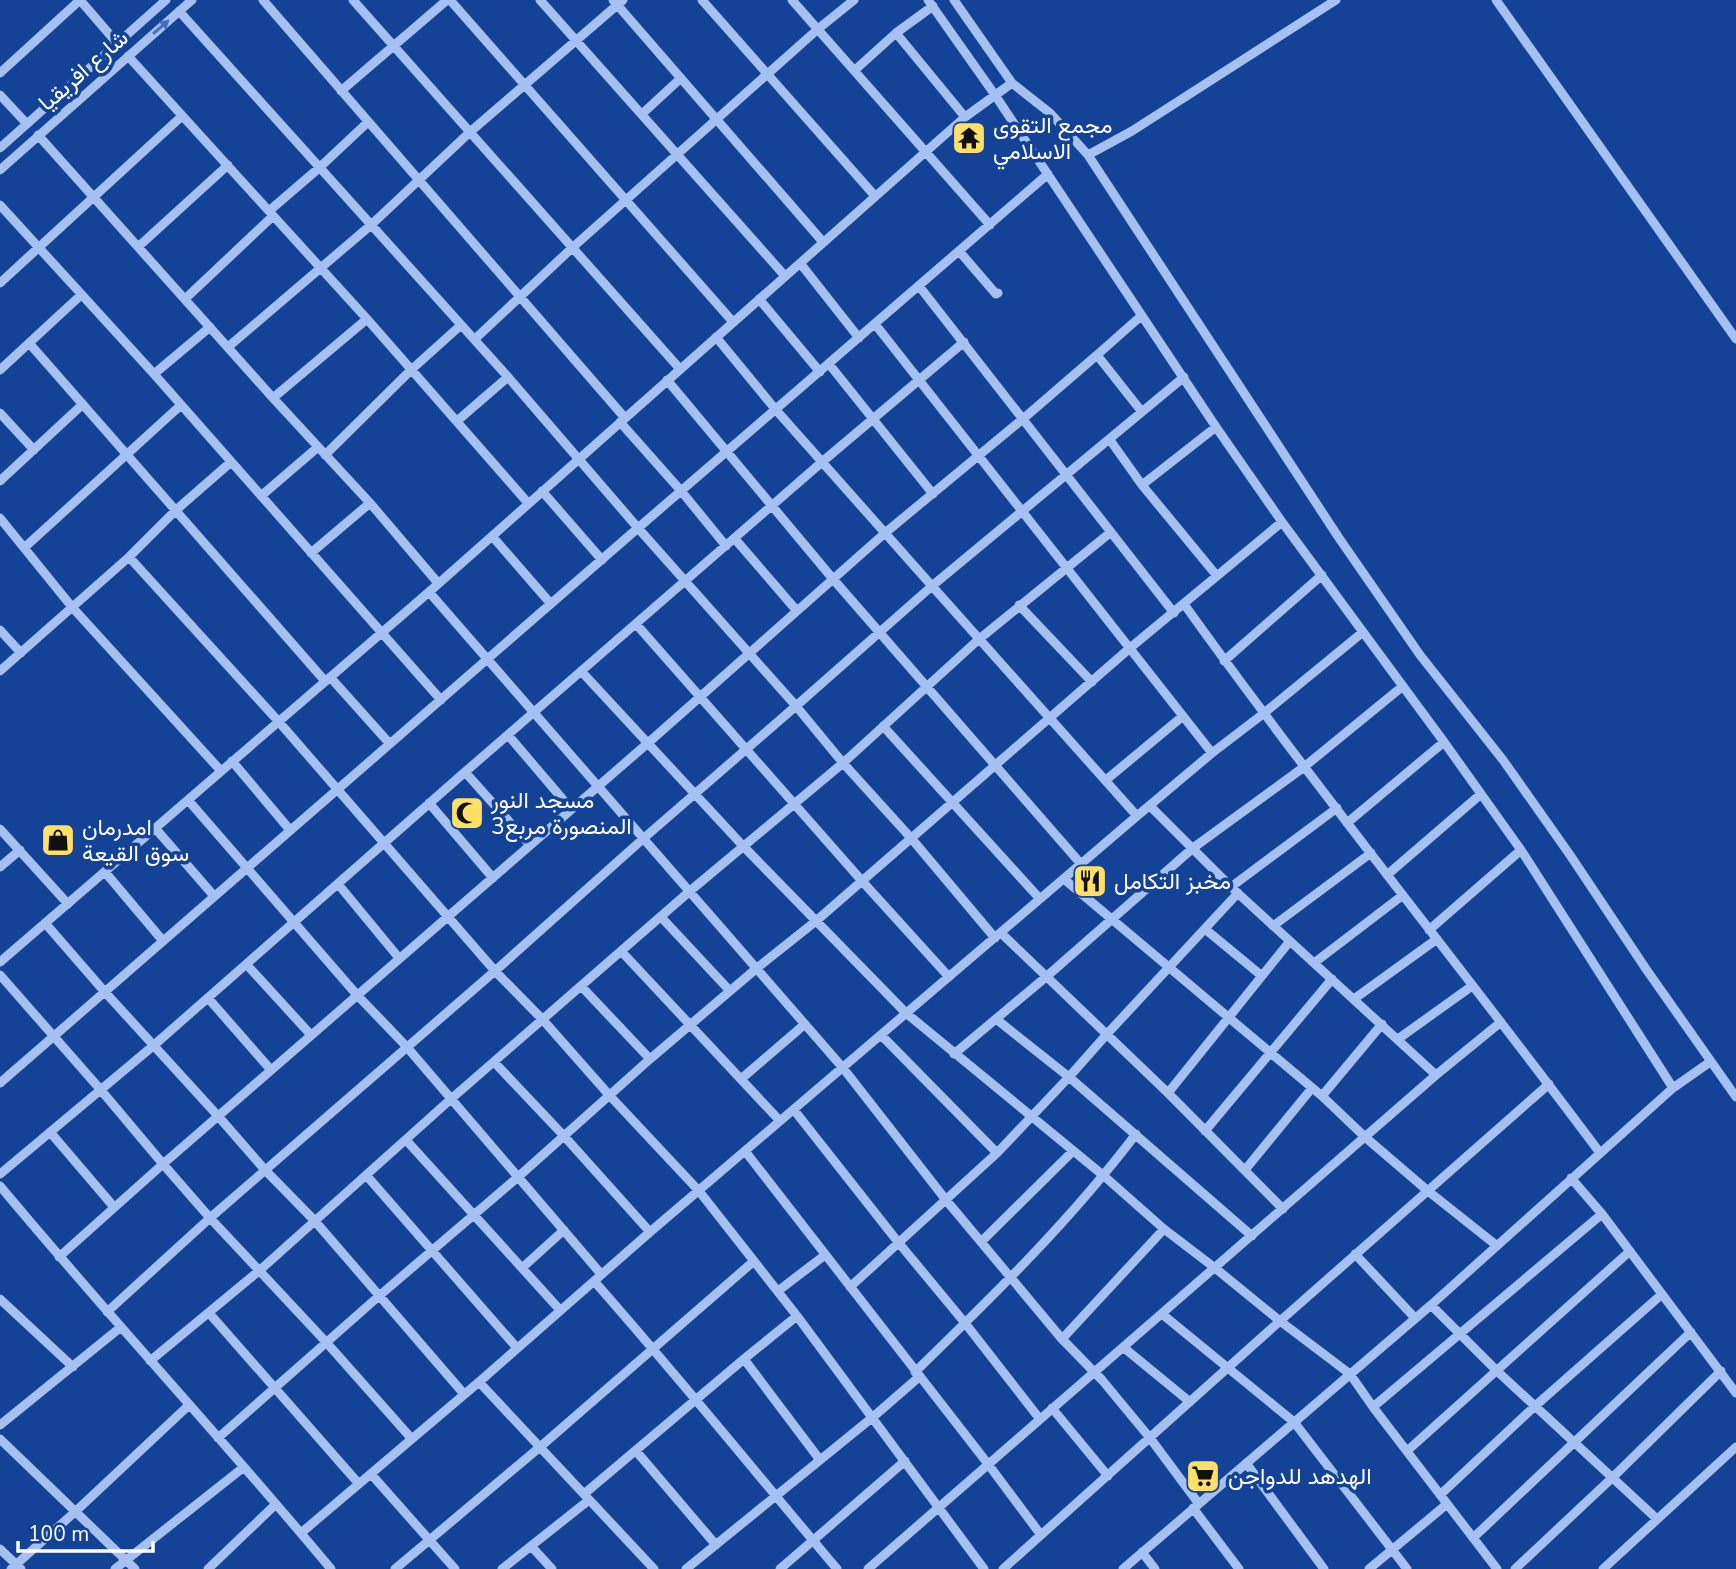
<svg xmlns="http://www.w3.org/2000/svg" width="1736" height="1569" font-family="'Nunito Sans',Vazirmatn,sans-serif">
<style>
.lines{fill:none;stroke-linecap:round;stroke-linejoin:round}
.minor{stroke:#a5c1f2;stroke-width:9}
.oneway{fill:#476eb6}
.labels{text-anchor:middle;stroke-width:7;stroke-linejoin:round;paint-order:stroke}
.street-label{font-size:23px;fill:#fff;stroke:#144296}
.poi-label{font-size:23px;fill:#fff;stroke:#144296;text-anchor:start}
</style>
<rect width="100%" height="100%" fill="#144296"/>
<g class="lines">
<path class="minor" d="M 80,0 L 117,43
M 263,0 L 625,418
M 353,0 L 680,369
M 450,0 L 733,322
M 540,0 L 785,276
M 613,0 L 823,242
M 702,0 L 875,196
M 792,0 L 990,225
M 928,0 L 995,95 L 1216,427 L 1282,522 L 1444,742 L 1521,850 L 1673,1088
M 954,0 L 1012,83 L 1050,113 L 1088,155 L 1339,538 L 1420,655 L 1503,760 L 1570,855 L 1646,969 L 1736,1097
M 1496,0 L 1736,339
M 179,11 L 508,377 L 638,528 L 796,706 L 843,763 L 911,838 L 995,938
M 896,33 L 965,117
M 128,56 L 367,319 L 528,503
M 855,70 L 896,33 L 933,6
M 0,73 L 80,0
M 341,91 L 447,0
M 0,95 L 27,124
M 642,114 L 681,78
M 38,135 L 273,398 L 370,503 L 438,583
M 0,148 L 166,0
M 1088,155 L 1132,131 L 1336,0
M 0,170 L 192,0
M 0,205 L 154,374 L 441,700
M 269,211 L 319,168 L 368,122
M 138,247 L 228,165
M 959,251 L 996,294 L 998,293
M 800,263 L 859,338
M 0,283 L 182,116
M 919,286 L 1174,613
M 185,299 L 273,216
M 759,299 L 820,372
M 1141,316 L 1097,355 L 1142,412
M 875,324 L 1212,753
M 716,337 L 776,410 L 932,586 L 1137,816
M 475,339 L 572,248 L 818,29 L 854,0
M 29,343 L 325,681
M 228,347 L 371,225 L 470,132 L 623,0
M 829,364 L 933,494
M 0,370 L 81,295
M 154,374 L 210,327
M 667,380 L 833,579 L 1081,864
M 273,398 L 367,319
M 0,413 L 34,450
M 457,421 L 508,377
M 620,422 L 682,492 L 726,546
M 1110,440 L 1142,485 L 1217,576
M 325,455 L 411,370 L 461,325
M 0,481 L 83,404
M 1142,485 L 1216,427
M 542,491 L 602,560
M 261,496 L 318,447
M 0,518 L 72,607 L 221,771
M 492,536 L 551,604
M 735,539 L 797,611
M 24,548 L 181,405
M 311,553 L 370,503
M 129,557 L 279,722 L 495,971 L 543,1020 L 610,1096 L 699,1191 L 797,1316 L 984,1569
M 429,592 L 843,1068 L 946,1200 L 1062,1339 L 1102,1380 L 1150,1438 L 1199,1504
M 1184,604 C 1318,791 1463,969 1600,1153
M 1019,605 L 1092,682
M 636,624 L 862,881 L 949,977
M 0,630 L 21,653
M 1224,661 L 1322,575
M 0,671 L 129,557 L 175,511 L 231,462
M 581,671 L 744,847 L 906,1013 L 1104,1176 L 1164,1229 L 1215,1268 L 1280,1321 L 1350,1374 L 1373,1407 L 1497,1569
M 330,677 L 390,744
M 883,726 L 1040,899
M 508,735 L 571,809
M 232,761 L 290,830
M 465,772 L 530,845
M 1106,780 L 1183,716
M 188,800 L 357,995 L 406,1046 L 601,1274
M 429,803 L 493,878
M 1150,806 L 1231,887 L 1436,1075
M 1347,823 L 1444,742
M 155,828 L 214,896
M 0,829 L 68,904
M 0,867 L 20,850
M 105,872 L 163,941
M 1387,875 L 1481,794
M 1064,879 L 1322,1096 L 1365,1137 L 1428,1191 L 1496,1245
M 338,884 L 399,958
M 1231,887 L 1337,808
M 661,917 L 730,991
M 45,923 L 104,991 L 218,1116 L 265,1170 L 314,1220 L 464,1394
M 1273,926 L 1371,853
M 1205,929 L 1262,976
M 1429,930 L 1521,850
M 1001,933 L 1168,1093 L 1283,1209
M 621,951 L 780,1121
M 0,962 L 429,592 L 965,117 L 1012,83
M 1314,963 L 1403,895
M 247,965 L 311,1035
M 0,975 L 100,1089 L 163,1164 L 210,1218 L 326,1342 L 411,1438
M 581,986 L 650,1059
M 208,998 L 271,1070
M 1354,999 L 1437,939
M 996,1019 L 1069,1077 L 1252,1236
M 881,1035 L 997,1153
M 1398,1039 L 1472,986
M 954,1054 L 1046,977 L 1193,848 L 1304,767 L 1403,686
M 494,1062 L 564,1136 L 650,1232
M 741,1079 L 805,1024
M 0,1083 L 638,528 L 1048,174
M 1168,1093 L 1290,941
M 1322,1096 L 1382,1024
M 794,1110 L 898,1242 L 965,1323 L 1039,1418
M 1205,1131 L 1332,979
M 50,1132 L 114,1207
M 406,1140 L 560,1310
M 745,1151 L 988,1464 L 1041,1535
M 1245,1170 L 1312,1088
M 0,1174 L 153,1046 L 465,772 L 822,462 L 964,342
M 366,1175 L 517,1348
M 1571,1178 L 1602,1214 L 1736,1393
M 0,1186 C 108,1316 223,1439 331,1569
M 981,1242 L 1073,1151
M 1355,1254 L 1415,1318
M 59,1257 L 163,1164 L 648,743 L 885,533 L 1024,418 L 1097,355
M 522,1268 L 564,1230
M 594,1281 C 677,1375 756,1473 837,1569
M 850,1287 L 997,1153 L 1069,1077 L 1107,1034 L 1238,893
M 778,1291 L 825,1255
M 0,1299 L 73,1367
M 1431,1305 L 1497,1371 L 1657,1519
M 107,1312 L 210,1218 L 495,971 L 644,838 L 796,706 L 932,586 L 1184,377
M 209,1313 L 359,1484
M 1162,1314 L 1294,1422 L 1407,1569
M 1062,1339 L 1164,1229
M 1123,1347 L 1190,1402
M 744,1359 L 820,1460
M 150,1361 L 260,1270 L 451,1099 L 690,891 L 843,763 L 978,640 L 1111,532
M 915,1372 C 993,1296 1070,1221 1136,1134
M 479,1382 L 654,1569
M 1373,1407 L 1602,1214
M 1052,1408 L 1108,1476
M 0,1425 L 121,1327
M 218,1438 L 379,1296 L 518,1177 L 650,1059 L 757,968 L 816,921 L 1130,648 L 1282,522
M 0,1439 L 135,1569
M 636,1451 L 716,1545
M 1407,1451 L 1630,1251
M 1246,1463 L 1324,1569
M 371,1474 L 455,1569
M 584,1494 L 744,1359 L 797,1316
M 1440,1495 L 1535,1406 L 1662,1294
M 1193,1508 L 1239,1569
M 301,1533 L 479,1382 L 650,1232 L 1137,816 L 1212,753 L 1263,714 L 1363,632
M 1473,1538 L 1691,1332
M 531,1546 L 552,1569
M 0,1549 L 21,1569
M 1142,1552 L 1155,1569
M 11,1569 L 76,1511 L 188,1406
M 115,1569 L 244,1467
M 208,1569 L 276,1504
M 395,1569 L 540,1447 L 754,1261
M 502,1569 L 589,1500
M 686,1569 L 873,1417 L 919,1377
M 780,1569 L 905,1461
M 868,1569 L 1436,1075 L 1501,1022
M 1003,1569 L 1280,1321 L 1549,1084
M 1123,1569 L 1431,1305 L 1673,1088 L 1710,1062
M 1369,1569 L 1447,1504
M 1515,1569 L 1612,1478 L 1721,1371
M 1603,1569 L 1736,1447"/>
</g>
<defs><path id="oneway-solid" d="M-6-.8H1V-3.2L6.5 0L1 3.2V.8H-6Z" transform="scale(1.75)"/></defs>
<use class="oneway" href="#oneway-solid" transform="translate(161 27) rotate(-41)"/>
<defs>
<g id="temple-square" transform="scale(1.75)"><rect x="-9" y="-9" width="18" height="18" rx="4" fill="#ffe066" stroke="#144296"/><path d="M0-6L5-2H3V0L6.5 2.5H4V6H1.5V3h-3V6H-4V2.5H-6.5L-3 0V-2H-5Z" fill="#111"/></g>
<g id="mosque-square" transform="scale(1.75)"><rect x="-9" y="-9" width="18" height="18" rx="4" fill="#ffe066" stroke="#144296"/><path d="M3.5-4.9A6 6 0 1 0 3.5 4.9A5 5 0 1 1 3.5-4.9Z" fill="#111"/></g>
<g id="shop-square" transform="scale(1.75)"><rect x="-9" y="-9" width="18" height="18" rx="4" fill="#ffe066" stroke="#144296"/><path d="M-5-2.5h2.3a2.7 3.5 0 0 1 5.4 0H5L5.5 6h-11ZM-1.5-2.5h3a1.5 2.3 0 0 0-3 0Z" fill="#111"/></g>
<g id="restaurant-square" transform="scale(1.75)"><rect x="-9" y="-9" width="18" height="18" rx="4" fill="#ffe066" stroke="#144296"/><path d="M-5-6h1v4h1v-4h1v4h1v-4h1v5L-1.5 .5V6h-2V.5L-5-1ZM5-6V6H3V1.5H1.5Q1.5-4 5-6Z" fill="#111"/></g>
<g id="supermarket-square" transform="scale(1.75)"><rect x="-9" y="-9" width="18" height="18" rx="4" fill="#ffe066" stroke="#144296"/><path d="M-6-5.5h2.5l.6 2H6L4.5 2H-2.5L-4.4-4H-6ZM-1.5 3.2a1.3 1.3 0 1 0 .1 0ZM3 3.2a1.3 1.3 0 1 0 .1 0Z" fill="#111"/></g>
</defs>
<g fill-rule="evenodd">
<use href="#temple-square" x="969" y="138"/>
<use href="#mosque-square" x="467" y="813"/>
<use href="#shop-square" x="58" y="840"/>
<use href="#restaurant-square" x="1090" y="881"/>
<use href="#supermarket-square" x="1203" y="1476"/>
</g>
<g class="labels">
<g class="street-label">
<text transform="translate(83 70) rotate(-41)" y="8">شارع افريقيا</text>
</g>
<g class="poi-label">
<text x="993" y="133">مجمع التقوى<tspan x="993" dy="26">الاسلامي</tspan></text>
<text x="491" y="808">مسجد النور<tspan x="491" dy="26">المنصورة مربع3</tspan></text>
<text x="82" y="835">امدرمان<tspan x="82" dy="26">سوق القيعة</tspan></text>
<text x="1114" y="889">مخبز التكامل</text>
<text x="1228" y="1484">الهدهد للدواجن</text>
</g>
</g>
<path d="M18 1541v10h135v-10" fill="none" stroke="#ffffff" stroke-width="3.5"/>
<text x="28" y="1541" font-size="21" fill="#ffffff" stroke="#144296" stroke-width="5" paint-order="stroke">100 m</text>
</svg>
